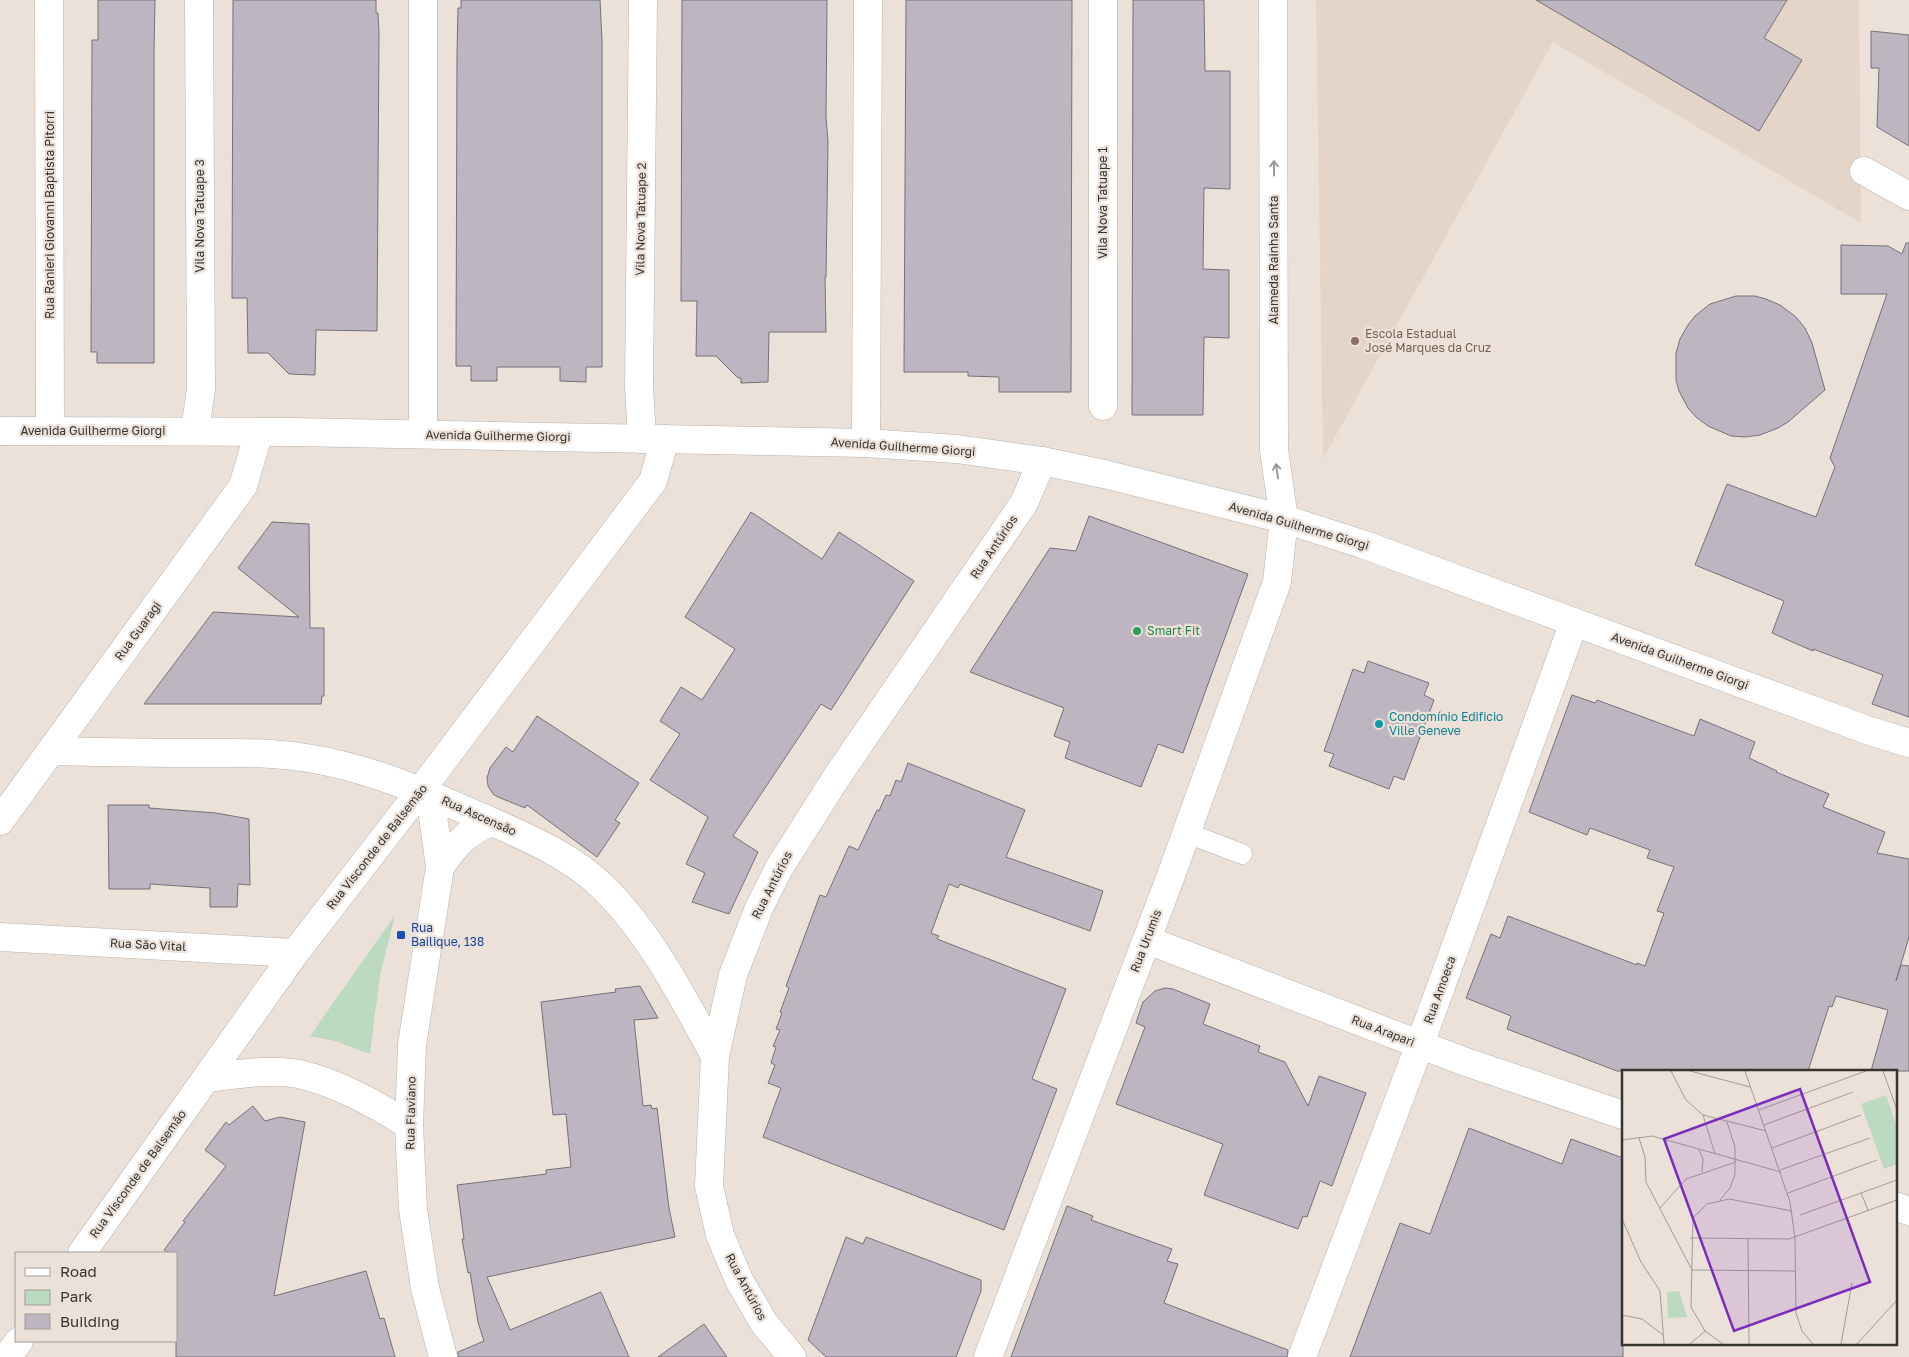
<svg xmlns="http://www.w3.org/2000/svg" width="1909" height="1357" font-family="'Golos Text',sans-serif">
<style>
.built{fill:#e4d5c8}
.green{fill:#bcd9c2}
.building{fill:#bdb6c0;stroke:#767079}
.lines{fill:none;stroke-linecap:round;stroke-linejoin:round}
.service-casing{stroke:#bbb2aa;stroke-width:21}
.minor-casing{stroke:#bbb2aa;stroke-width:29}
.tertiary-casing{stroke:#bbb2aa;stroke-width:29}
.service{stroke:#fff;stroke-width:20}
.minor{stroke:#fff;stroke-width:28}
.tertiary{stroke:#fff;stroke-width:28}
.oneway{stroke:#9b9a98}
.education-dot{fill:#8d6e63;stroke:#ebe1d9;stroke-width:2}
.leisure-dot{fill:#2e9e5b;stroke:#ebe1d9;stroke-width:2}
.culture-dot{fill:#0f9aa8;stroke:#ebe1d9;stroke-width:2}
.transit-dot{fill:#1a4fb4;stroke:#ebe1d9;stroke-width:2}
.labels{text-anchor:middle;stroke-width:4.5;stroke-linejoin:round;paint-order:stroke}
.street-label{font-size:12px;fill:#373430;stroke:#ebe1d9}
.education-label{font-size:12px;fill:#785e54;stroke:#ebe1d9;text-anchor:start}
.leisure-label{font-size:12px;fill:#27864d;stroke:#ebe1d9;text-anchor:start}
.culture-label{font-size:12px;fill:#0d838f;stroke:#ebe1d9;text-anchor:start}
.transit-label{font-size:12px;fill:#164399;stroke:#ebe1d9;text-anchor:start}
.inset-road{fill:none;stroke:#a39c95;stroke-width:1}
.view{fill:#7b2cbf;fill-opacity:0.15;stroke:#7b2cbf;stroke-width:2.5}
.inset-edge{fill:none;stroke:#373430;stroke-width:2.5}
</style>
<rect width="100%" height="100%" fill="#ebe1d9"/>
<path class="built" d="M 1316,0 L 1859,0 L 1861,223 L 1553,42 L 1323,459 Z"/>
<path class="green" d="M 395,915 L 380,975 L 370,1054 L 335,1041 L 310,1036 Z"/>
<path class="building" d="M 98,0 L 155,0 L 154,50 L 154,363 L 97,363 L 97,352 L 91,352 L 92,40 L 98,40 Z
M 233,0 L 376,0 L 376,13 L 378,13 L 379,34 L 377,331 L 316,330 L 315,375 L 289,374 L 268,353 L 248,353 L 247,298 L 232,298 Z
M 461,0 L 600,0 L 602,40 L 602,367 L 586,367 L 586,382 L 560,381 L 560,367 L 497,367 L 497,381 L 471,381 L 471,366 L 456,366 L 457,52 L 458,8 L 461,8 Z
M 682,0 L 827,0 L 826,118 L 828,141 L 826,277 L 825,277 L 826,332 L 769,332 L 768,382 L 741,383 L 741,378 L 738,378 L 716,356 L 696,356 L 697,301 L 681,301 Z
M 906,0 L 1072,0 L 1071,392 L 999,392 L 999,377 L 968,376 L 968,372 L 904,372 Z
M 1133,0 L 1204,0 L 1205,71 L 1230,71 L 1230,189 L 1204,188 L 1203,269 L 1229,270 L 1229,338 L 1204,337 L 1203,415 L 1132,415 Z
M 1536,0 L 1787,0 L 1764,38 L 1802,60 L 1759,131 Z
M 1871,31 L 1909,35 L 1909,146 L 1877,127 L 1879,68 L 1871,68 Z
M 1906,243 L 1909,243 L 1909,717 L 1872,704 L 1883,675 L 1813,649 L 1813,651 L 1772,633 L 1784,601 L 1695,565 L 1727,484 L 1816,517 L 1835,467 L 1830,458 L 1887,294 L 1841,294 L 1841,245 L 1888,246 L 1902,254 Z
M 1736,296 L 1755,296 L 1766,299 L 1780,305 L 1796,317 L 1805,328 L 1812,343 L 1825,390 L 1788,422 L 1778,428 L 1760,435 L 1745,437 L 1731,436 L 1708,426 L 1696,417 L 1688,408 L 1679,391 L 1676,380 L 1676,353 L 1680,339 L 1688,325 L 1695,316 L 1710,304 Z
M 751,512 L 822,559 L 839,532 L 914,581 L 831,710 L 821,704 L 733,836 L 758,852 L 729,914 L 692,902 L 705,873 L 686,864 L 708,817 L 650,780 L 680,734 L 660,721 L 681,687 L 702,700 L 735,649 L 685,617 Z
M 1089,516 L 1248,574 L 1183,753 L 1158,744 L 1141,787 L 1065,758 L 1070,742 L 1054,736 L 1064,708 L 970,672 L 1050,548 L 1076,551 Z
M 272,522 L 309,524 L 310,628 L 324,628 L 324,696 L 322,696 L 321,704 L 144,704 L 213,612 L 299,617 L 238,568 Z
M 1368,661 L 1429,683 L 1424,695 L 1434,700 L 1404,780 L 1394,776 L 1389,789 L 1329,766 L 1334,754 L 1324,751 L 1353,669 L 1364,673 Z
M 1572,695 L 1595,703 L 1597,700 L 1694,736 L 1700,719 L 1755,742 L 1749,758 L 1777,771 L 1776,772 L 1829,794 L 1823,807 L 1885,832 L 1877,853 L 1909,859 L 1909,937 L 1896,981 L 1901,965 L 1909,966 L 1909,1071 L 1871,1071 L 1888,1010 L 1836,996 L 1832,1007 L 1829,1006 L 1808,1071 L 1617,1071 L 1507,1029 L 1511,1016 L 1466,998 L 1491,934 L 1500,938 L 1508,916 L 1637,965 L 1637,963 L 1645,966 L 1664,913 L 1657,911 L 1674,867 L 1647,858 L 1650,850 L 1590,828 L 1587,835 L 1529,812 Z
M 537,716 L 639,783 L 615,820 L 620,823 L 597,857 L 527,805 L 525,808 L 498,797 L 493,794 L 488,786 L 487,778 L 490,768 L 506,747 L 513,752 Z
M 908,763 L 1025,810 L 1006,857 L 1103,891 L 1090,931 L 960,884 L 958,888 L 949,884 L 931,933 L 939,936 L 937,939 L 1066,989 L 1032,1079 L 1057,1089 L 1004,1230 L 763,1137 L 781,1088 L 768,1083 L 775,1065 L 771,1063 L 776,1047 L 773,1046 L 780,1030 L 776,1029 L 782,1013 L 780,1012 L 789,988 L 786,986 L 820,895 L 826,897 L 849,846 L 858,850 L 877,810 L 879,811 L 886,795 L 890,796 L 896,780 L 901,782 Z
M 108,805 L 149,805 L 149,808 L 216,813 L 249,819 L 250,885 L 238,884 L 237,907 L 210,907 L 210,888 L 150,884 L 150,889 L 109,889 Z
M 640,986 L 658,1018 L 634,1020 L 643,1106 L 651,1105 L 652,1109 L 657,1108 L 669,1208 L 675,1237 L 487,1277 L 510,1330 L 601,1292 L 629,1357 L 458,1357 L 458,1352 L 484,1341 L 478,1322 L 470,1272 L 468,1273 L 462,1239 L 464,1239 L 457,1185 L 546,1174 L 546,1170 L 571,1167 L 566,1114 L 553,1115 L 541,1002 L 616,992 L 615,989 Z
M 1165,988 L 1173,989 L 1210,1004 L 1203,1024 L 1260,1046 L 1258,1052 L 1285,1062 L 1308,1106 L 1319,1076 L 1366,1093 L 1332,1186 L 1320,1181 L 1307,1217 L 1303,1216 L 1298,1229 L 1204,1195 L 1223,1144 L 1116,1104 L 1145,1027 L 1136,1023 L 1143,1002 L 1155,991 Z
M 253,1106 L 265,1121 L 280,1117 L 305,1122 L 274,1296 L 366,1271 L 380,1319 L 384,1318 L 395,1357 L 176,1357 L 176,1253 L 169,1253 L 164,1250 L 185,1222 L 183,1221 L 226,1166 L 205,1150 L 226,1122 L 229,1125 Z
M 1469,1128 L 1562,1164 L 1571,1139 L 1623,1158 L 1623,1357 L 1350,1357 L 1400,1223 L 1430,1234 Z
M 1067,1206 L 1093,1216 L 1091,1220 L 1172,1249 L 1167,1261 L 1178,1264 L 1164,1303 L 1288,1350 L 1287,1357 L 1011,1357 Z
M 846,1237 L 863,1244 L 866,1237 L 981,1280 L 981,1291 L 956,1357 L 826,1357 L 808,1340 Z
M 704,1324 L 727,1357 L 658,1357 Z"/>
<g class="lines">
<g class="service-casing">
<path id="service" d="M 1187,833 L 1242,854"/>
</g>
<g class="minor-casing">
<path id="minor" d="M 49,0 L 50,431
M 423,0 L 423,434
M 1864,171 L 1909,196
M 1103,406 L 1103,0
M 195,431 L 201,389 L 199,0
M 642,439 L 639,386 L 643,0
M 866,443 L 868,0
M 52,751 C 100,752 149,753 198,753 C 231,753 266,752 300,757 C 367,766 429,794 490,821 C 531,839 573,857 605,889 C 652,936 683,998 715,1056
M 430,794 L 440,867 L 412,1045 L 409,1125 L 413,1209 L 425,1288 L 443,1357
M 0,821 L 243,486 L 259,432
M 440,867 C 455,846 467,830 493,822
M 0,937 L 295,953
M 1147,940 L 1463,1061 L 1623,1115
M 207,1078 C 236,1075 269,1068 299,1074 C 338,1083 375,1104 409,1125
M 1895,1206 L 1909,1211
M 82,1253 L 295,953 L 421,790 L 653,481 L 665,439
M 7,1357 L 19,1341
M 792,1357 L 764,1323 L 739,1280 L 720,1235 L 709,1186 L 715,1056 L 733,975 L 759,908 L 779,868 L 836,778 L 1024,503 L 1042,461
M 988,1357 L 1169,881 L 1277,582 L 1284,519 L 1274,450 L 1273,0
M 1302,1357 L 1420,1044 L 1574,622"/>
</g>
<g class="tertiary-casing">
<path id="tertiary" d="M 0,431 L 293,432 L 866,443 L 957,449 L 1042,461 L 1104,474 L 1284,519 L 1362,544 L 1870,731 L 1909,743"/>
</g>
<use href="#service" class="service"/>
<use href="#minor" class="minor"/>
<use href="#tertiary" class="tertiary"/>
</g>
<defs><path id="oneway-shaft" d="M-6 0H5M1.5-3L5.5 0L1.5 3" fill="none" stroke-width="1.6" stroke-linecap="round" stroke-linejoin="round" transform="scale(1.25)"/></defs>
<g class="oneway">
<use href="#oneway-shaft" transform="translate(1274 168) rotate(-90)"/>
<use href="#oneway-shaft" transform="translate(1277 471) rotate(-98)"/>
</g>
<circle class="education-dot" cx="1355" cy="341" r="5"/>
<circle class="leisure-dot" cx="1137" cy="631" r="5"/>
<circle class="culture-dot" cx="1379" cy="724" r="5"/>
<rect class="transit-dot" x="396" y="930" width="10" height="10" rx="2.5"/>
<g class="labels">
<g class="street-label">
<text transform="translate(1103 203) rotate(-90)" y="4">Vila Nova Tatuape 1</text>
<text transform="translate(50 215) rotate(-90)" y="4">Rua Ranieri Giovanni Baptista Pitorri</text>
<text transform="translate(200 216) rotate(-90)" y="4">Vila Nova Tatuape 3</text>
<text transform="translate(641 219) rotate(-89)" y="4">Vila Nova Tatuape 2</text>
<text transform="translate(1274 260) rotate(-90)" y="4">Alameda Rainha Santa</text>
<text x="93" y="435">Avenida Guilherme Giorgi</text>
<text transform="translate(498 436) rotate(1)" y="4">Avenida Guilherme Giorgi</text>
<text transform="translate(903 447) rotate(4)" y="4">Avenida Guilherme Giorgi</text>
<text transform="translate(1299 526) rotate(16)" y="4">Avenida Guilherme Giorgi</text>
<text transform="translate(994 547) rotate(-56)" y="4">Rua Antúrios</text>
<text transform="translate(138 631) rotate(-54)" y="4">Rua Guaragi</text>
<text transform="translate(1680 661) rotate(20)" y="4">Avenida Guilherme Giorgi</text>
<text transform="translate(479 816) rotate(24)" y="4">Rua Ascensão</text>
<text transform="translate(377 847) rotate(-52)" y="4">Rua Visconde de Balsemão</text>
<text transform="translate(772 885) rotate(-63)" y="4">Rua Antúrios</text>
<text transform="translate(1146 941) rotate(-69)" y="4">Rua Urumis</text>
<text transform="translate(148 945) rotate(3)" y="4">Rua São Vital</text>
<text transform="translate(1440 990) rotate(-70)" y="4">Rua Amoeca</text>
<text transform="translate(1383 1031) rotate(21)" y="4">Rua Arapari</text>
<text transform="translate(411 1113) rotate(-89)" y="4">Rua Flaviano</text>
<text transform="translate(138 1174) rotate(-54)" y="4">Rua Visconde de Balsemão</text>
<text transform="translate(746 1287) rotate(62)" y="4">Rua Antúrios</text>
</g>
<g class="education-label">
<text x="1365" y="338">Escola Estadual<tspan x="1365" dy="14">José Marques da Cruz</tspan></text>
</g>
<g class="leisure-label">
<text x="1147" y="635">Smart Fit</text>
</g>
<g class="culture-label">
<text x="1389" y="721">Condomínio Edificio<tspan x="1389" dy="14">Ville Geneve</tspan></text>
</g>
<g class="transit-label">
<text x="411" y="932">Rua<tspan x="411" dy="14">Bailique, 138</tspan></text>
</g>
</g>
<g transform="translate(1622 1070)">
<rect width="275" height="275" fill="#ebe1d9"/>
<path d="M 264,25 L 275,57 L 275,94 L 262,99 L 239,34 ZM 57,221 L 65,247 L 46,248 L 45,222 Z" fill="#bcd9c2"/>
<path class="inset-road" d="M 49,1 L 64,30 L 81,45 L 144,61M 68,1 L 128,17M 123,1 L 168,132 L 173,168 L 174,243 L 180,261 L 191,274M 261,1 L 275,40M 137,40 L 244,1M 81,45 L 93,84M 142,55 L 231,22M 17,68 L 23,87 L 24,112 L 70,200 L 174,201M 0,70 L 30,66 L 159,102M 150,78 L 239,45M 77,80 L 81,89 L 80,102M 0,88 L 0,139M 158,100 L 248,68M 166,123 L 255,90M 239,123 L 246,140M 98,130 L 108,118 L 113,104 L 113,77 L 105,52M 38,138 L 64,109 L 114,92M 178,145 L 275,110M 0,149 L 19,192 L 38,221 L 42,274M 68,168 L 167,169 L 275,130M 126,169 L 127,274M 0,245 L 20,249 L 41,265M 68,274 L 83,261M 101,274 L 83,261 L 69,237 L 71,148 L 85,134 L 107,129 L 170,141M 219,274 L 230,213M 235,274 L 275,230"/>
<path class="view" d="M 178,19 L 248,212 L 112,261 L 42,69 Z"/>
<rect width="275" height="275" class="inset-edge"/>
</g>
<rect x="15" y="1252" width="162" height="90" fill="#ebe1d9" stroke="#a39c95"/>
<rect x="25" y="1268" width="25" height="8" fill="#ffffff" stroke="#a39c95"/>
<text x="60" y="1277" font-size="15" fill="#373430">Road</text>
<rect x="25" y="1290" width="25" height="15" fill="#bcd9c2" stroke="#a39c95"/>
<text x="60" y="1302" font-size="15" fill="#373430">Park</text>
<rect x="25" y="1314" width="25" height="15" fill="#bdb6c0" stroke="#a39c95"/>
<text x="60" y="1327" font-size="15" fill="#373430">Building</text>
</svg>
